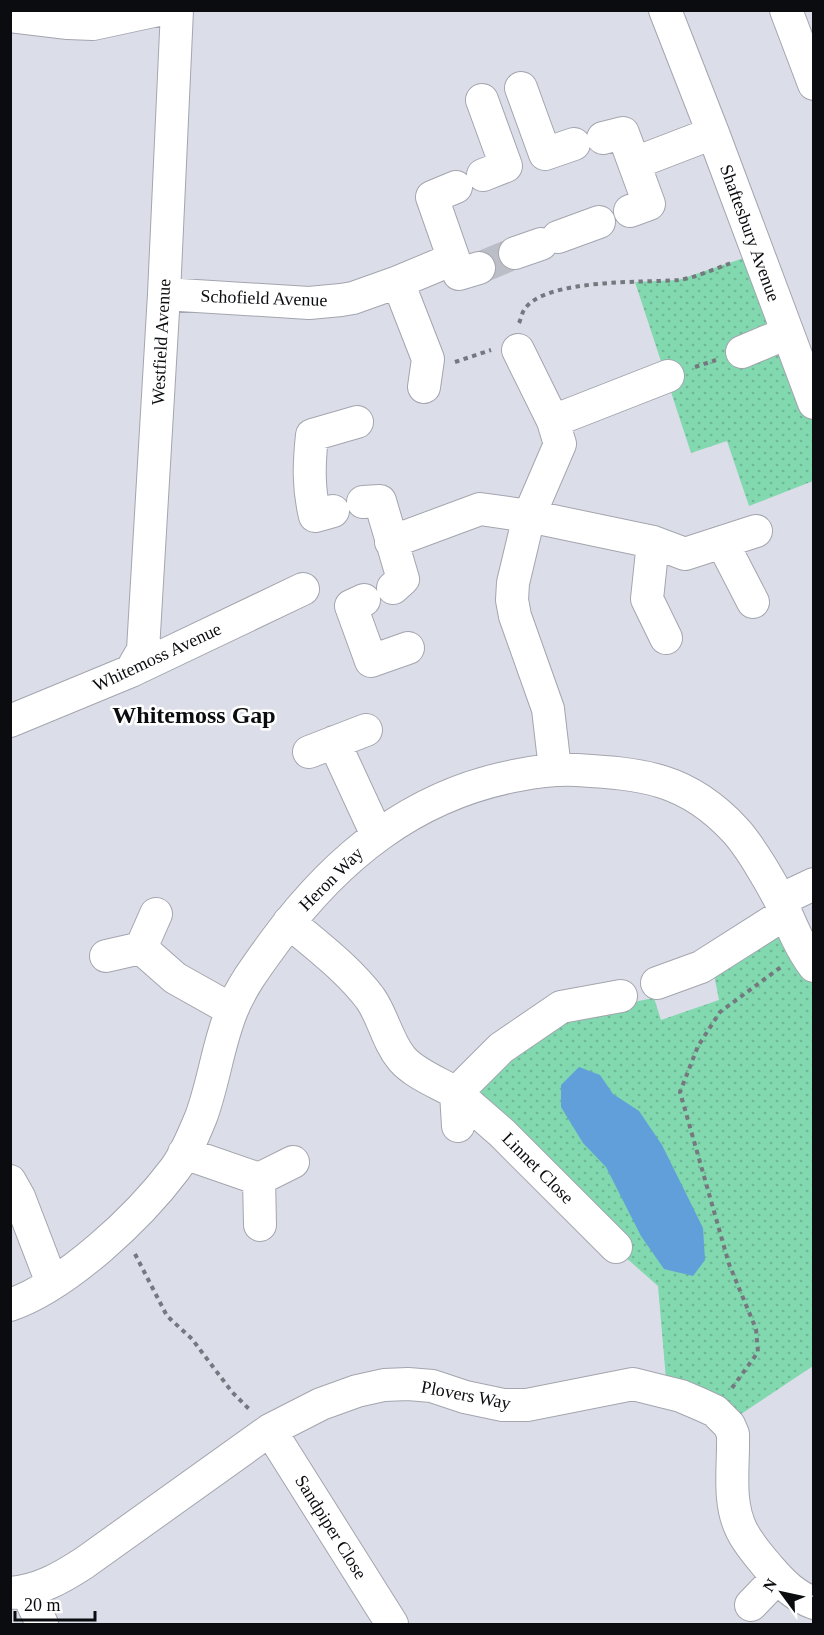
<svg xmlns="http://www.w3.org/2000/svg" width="824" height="1635" font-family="Georgia,serif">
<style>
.green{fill:url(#green-dots)}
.water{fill:#619fda}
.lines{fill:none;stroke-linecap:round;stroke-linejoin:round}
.minor-tunnel{stroke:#bcbec7;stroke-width:32;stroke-dasharray:32 16;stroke-linecap:butt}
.minor-casing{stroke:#a3a5af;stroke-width:34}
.path{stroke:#76787f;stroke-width:4;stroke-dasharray:4.5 4.5;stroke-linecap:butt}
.minor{stroke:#fff;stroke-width:32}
.labels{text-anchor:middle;stroke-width:5;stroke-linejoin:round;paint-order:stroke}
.street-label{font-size:18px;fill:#0b0c0f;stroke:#fff}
.district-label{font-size:24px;font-weight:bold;fill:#0b0c0f;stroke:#fff}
</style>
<defs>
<pattern id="green-dots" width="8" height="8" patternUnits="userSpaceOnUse" patternTransform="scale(1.5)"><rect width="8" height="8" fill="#82d8af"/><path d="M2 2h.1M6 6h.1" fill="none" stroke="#6fb895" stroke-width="1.8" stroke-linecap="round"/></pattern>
</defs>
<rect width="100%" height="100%" fill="#dbdee8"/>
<path class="green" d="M 750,256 L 813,422 L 813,481 L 749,506 L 727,441 L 691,453 L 635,282 L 678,280 Z
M 786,926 L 813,976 L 813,1366 L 735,1418 L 666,1379 L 658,1286 L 624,1256 L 473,1088 L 559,1016 L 654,998 L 661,1020 L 719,1000 L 714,974 Z"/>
<path class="water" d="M 579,1067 L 600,1075 L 613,1094 L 639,1111 L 662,1145 L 703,1228 L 705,1260 L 693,1276 L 664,1269 L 641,1236 L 606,1167 L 583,1143 L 561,1107 L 561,1085 Z"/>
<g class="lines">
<path class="minor-tunnel" d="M 479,268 L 515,253"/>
<g class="minor-casing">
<path id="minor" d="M 665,10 L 713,133 L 814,403
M 786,10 L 814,84
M 10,16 L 68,23 L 93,24 L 158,10
M 521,88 L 545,154 L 574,144
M 482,100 L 506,166 L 483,175
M 603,138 L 623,133 L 649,204 L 630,211
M 635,163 L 713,133
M 456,187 L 432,197 L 459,274 L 479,268
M 558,237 L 599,222
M 515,253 L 541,244
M 398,282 L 428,359 L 424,387
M 164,294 L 309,303 L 341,300 L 353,298 L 398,282 L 453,259
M 518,350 L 553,421 L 560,444 L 529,516 L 513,583 L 512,600 L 515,616 L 548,709 L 555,769
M 742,352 L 787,333
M 553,421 L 668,376
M 363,502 L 380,501 L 403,579 L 393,588
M 333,511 L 315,516 C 308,488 309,464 312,435 L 357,422
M 391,542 L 480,509 L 529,516 L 653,542 L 685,554 L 756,531
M 653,542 L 647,599 L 666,638
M 722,542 L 753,602
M 364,600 L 351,606 L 371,661 L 408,648
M 131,671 L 143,650 L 164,294 L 177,10
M 10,721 L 131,671 L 303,589
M 334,742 L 377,835
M 309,752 L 366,730
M 780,900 L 814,884
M 156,914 L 141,948 L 175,978 L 232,1010
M 289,922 C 317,946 347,968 370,998 C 383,1016 387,1041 402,1059 C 415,1074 439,1083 456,1093 L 458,1126
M 106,956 L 141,948
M 657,983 L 701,967 L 786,913
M 184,1153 L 259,1179 L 293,1162
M 259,1179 L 260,1225
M 10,1181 L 19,1197 L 52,1283
M 616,1247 L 502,1133 L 456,1093 L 501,1048 L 561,1007 L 621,996
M 10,1305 C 67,1285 139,1217 175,1169 C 186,1154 194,1134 201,1117 C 214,1082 218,1044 232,1010 C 242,985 259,963 275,941 C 337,857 414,794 519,775 C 539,771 557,769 577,770 C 643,774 687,778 735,830 C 750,846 772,884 782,904 C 791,925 800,947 814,966
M 270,1430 L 392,1624
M 27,1592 L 42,1624
M 10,1593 C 38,1591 61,1578 84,1563 L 270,1430 L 321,1404 L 357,1391 L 384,1385 L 408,1384 L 432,1386 L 465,1397 L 503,1405 L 527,1405 L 633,1384 L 681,1396 L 702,1405 L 715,1411 L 729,1425 L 733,1434 C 734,1466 727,1502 742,1531 C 749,1545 760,1557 770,1569 C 783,1584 795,1596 814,1603
M 751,1605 L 777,1578"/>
</g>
<path class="path" d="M 519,323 C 521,319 522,313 524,310 C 544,278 644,283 678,280 C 695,278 714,269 731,263
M 455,362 L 491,350
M 695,367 L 716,360
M 135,1254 L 167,1316 L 192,1339 L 232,1392 L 251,1411
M 732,1388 L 758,1352 L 756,1329 L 729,1264 L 680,1092 L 698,1046 L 720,1012 L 781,967"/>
<use href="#minor" class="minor"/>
</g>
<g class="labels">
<g class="street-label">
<text transform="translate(750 233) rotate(70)" y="6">Shaftesbury Avenue</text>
<text transform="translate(264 298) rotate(2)" y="6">Schofield Avenue</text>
<text transform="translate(161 342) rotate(-87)" y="6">Westfield Avenue</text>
<text transform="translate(157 657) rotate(-25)" y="6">Whitemoss Avenue</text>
<text transform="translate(331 879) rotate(-45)" y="6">Heron Way</text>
<text transform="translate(538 1168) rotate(45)" y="6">Linnet Close</text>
<text transform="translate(466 1395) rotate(11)" y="6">Plovers Way</text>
<text transform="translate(331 1527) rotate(58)" y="6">Sandpiper Close</text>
</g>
<g class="district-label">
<text x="194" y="723">Whitemoss Gap</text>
</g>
</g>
<rect width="824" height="1635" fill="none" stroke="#0b0c0f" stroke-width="24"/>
<g transform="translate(782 1593) rotate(303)" stroke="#ffffff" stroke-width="4.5" paint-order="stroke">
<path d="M0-4.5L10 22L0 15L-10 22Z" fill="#0b0c0f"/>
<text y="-9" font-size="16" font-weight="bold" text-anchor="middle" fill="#0b0c0f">N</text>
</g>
<path d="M15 1611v9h80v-9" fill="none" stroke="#0b0c0f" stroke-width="3"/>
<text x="24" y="1611" font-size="18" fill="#0b0c0f" stroke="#ffffff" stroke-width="4.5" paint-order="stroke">20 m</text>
</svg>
